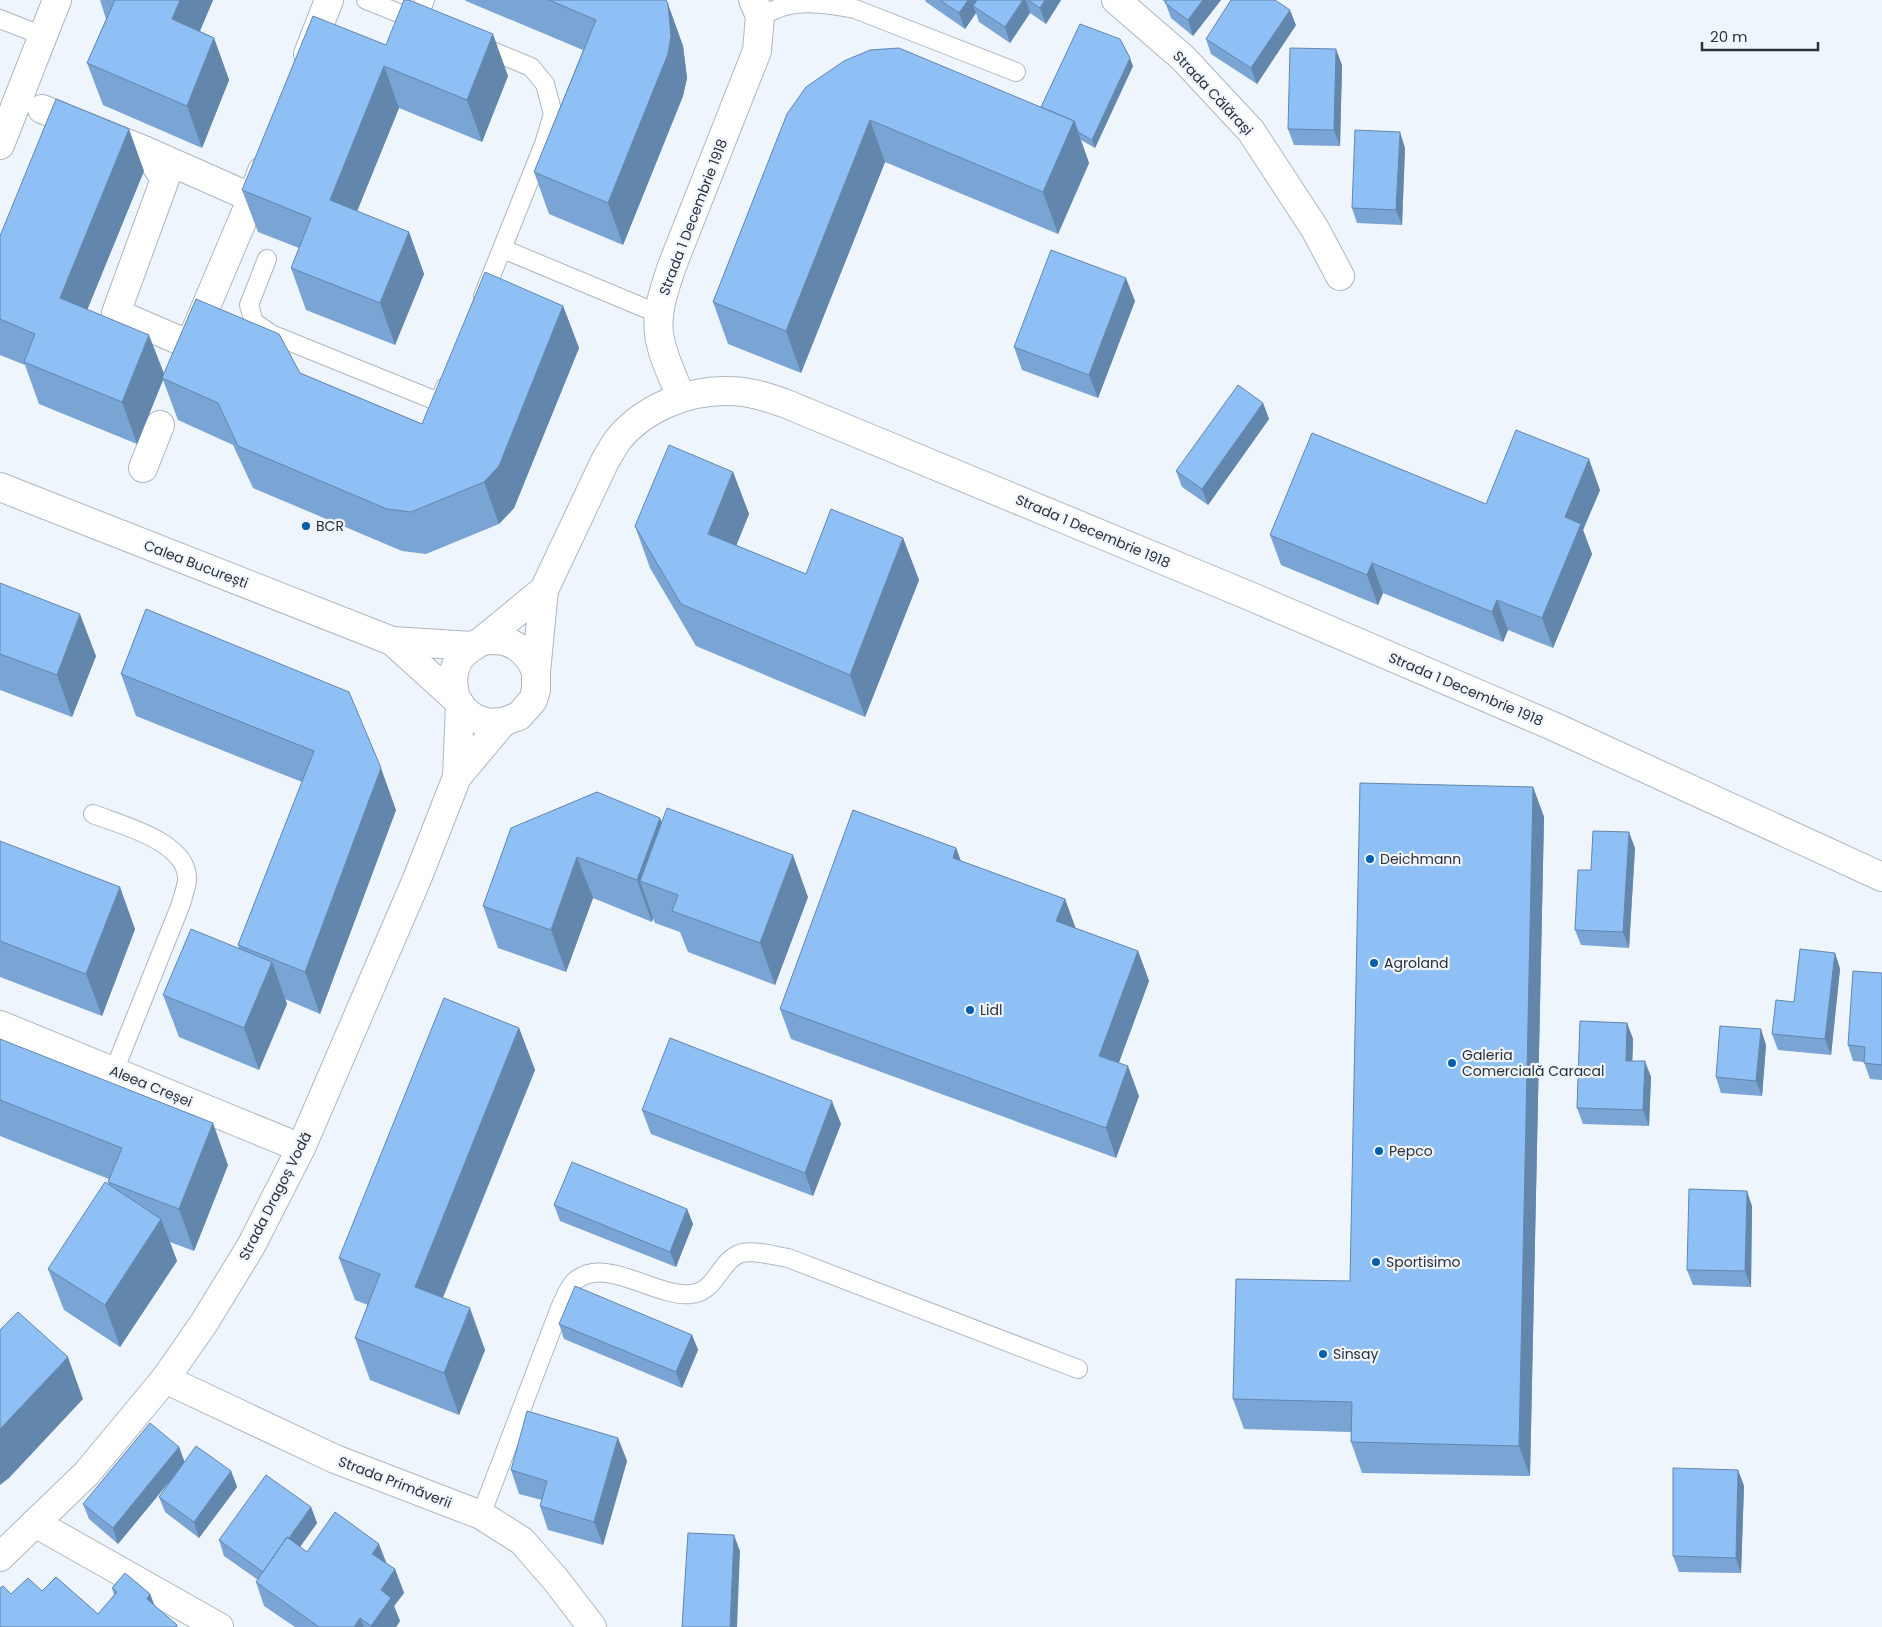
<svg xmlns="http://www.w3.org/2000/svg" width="1882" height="1627" font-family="Poppins,sans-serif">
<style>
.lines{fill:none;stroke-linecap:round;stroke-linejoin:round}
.lane-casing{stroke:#aeb7c0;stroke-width:20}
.street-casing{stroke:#aeb7c0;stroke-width:30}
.secondary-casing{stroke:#aeb7c0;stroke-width:30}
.primary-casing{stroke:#aeb7c0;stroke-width:30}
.lane{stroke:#fff;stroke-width:18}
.street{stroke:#fff;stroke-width:28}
.secondary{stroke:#fff;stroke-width:28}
.primary{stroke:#fff;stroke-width:28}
.wall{fill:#7aa4d3}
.shaded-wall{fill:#6386ac}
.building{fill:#8ebff5;stroke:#6386ac}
.poi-dot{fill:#005fac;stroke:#eef5fd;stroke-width:2}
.labels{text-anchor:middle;stroke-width:4.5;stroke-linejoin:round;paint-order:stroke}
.street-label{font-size:14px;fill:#2d3034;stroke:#eef5fd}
.poi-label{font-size:14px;fill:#2d3034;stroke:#eef5fd;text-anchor:start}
</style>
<rect width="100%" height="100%" fill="#eef5fd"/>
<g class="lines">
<g class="lane-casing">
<path id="lane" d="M 366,0 L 421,22
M 760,16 C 768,13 777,8 785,6 C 807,0 834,5 855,9 L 1016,72
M 0,19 L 43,36
M 417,20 L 425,0
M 480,46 L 531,67 L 545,84 L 553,114 L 544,144 L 483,296
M 503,249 L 659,314
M 267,259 L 249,305 L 254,322 L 271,334 L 439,402 L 445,387
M 93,814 C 121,825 190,842 187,881 C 186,888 183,896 181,904 L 114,1071
M 481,1515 L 560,1308 C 564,1300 568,1287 575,1281 C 606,1255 656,1298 691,1294 C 716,1292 719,1262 739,1254 C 752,1249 775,1256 788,1258 L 1078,1369"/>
</g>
<g class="street-casing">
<path id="street" d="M 1116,0 L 1183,58 L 1251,131 L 1315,229 L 1340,276
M 308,54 L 329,0
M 42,109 L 146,151 L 252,198 L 262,171
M 0,145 L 57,0
M 146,151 L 165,179 L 116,313 L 190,345
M 193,337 L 252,198
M 143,468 L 160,425
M 0,1025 L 301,1148
M 165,1379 L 335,1459 L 481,1515 L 522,1541 L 556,1580 L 592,1627
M 35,1523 L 219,1627"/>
</g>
<g class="secondary-casing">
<path id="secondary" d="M 681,397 C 673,377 662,356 659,334 C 656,311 665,287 672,266 L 757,51 L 760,16 L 753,0
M 457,777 L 460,704
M 0,1557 L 87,1473 L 165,1379 L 204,1323 L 251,1246 L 301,1148 L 417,879 L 457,777 L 503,722"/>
</g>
<g class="primary-casing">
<path id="primary" d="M 0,487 L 392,641 L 472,646
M 392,641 L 456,699 L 464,710 L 474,718 L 488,723 L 503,722 L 519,716 L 533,700 L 536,690 L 536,672 L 544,590 L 605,461 C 609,454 613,447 617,441 C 643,408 688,390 729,391 C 750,391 770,398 789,405 L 1252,597 L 1555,727 L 1882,877
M 480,642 C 505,635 527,647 536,672
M 456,699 C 453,686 451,674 458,661 C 464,650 474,647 484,639 C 504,623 524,606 544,590"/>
</g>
<use href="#lane" class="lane"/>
<use href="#street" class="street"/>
<use href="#secondary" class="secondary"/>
<use href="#primary" class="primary"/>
</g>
<path class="wall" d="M 100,0 L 213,0 L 200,31 L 214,38 L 229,80 L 202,148 L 103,105 L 87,63 L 106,19 Z
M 465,0 L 666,0 L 683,46 L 687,78 L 683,96 L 623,245 L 549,214 L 534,172 L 583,50 L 466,1 Z
M 925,0 L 1061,0 L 1046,24 L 1030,13 L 1010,43 L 979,22 L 976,13 L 965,29 L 926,2 Z
M 1162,0 L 1221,0 L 1193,36 L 1171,18 L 1165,2 Z
M 1296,25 L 1257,84 L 1211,54 L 1206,39 Z
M 386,45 L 508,76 L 482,142 L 399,108 L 357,211 L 409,232 L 424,274 L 395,345 L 306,310 L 291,268 L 299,248 L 258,232 L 242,190 Z
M 1342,65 L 1340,146 L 1294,145 L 1288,129 Z
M 1133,66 L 1095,148 L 1081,140 L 1089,163 L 1058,234 L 885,162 L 801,373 L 728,344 L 713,302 L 787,114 L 1041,107 Z
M 1405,148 L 1402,225 L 1357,223 L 1352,208 Z
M 144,171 L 87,309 L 164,374 L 300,373 L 422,424 L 563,306 L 579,348 L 514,508 L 499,524 L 426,554 L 402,551 L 253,488 L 233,445 L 178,420 L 163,380 L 137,444 L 39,404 L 25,365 L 0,355 L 0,236 Z
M 1135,301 L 1098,398 L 1022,370 L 1014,347 Z
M 1263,403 L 1269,419 L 1208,505 L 1182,487 L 1176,471 Z
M 733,472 L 749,514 L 736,545 L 806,574 L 903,538 L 919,580 L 865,717 L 696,646 L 650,568 L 635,526 Z
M 1600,490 L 1583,530 L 1592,554 L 1553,648 L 1508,630 L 1503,642 L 1383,593 L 1378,605 L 1281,565 L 1270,535 L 1486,504 Z
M 0,583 L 96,656 L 72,717 L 0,690 Z
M 146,609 L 396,810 L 320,1014 L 285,999 L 287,1004 L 259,1070 L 179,1037 L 163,995 L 239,949 L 238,945 L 302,782 L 136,716 L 121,674 Z
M 1533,787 L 1544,817 L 1530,1476 L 1362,1473 L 1351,1442 L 1351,1432 L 1244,1429 L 1233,1399 L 1350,1281 Z
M 660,818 L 662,822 L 808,897 L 775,985 L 688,952 L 680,932 L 655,923 L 653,918 L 652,922 L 593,898 L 566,972 L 498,948 L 483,906 L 511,828 Z
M 0,841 L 135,929 L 102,1016 L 0,977 Z
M 956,848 L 961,861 L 1065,899 L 1075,928 L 1138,951 L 1149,981 L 1119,1063 L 1139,1096 L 1116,1158 L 791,1039 L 780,1009 Z
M 1635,848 L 1629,948 L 1581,945 L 1575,930 L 1591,870 Z
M 1835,953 L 1840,969 L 1831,1055 L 1778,1050 L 1772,1034 L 1794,1002 Z
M 1882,973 L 1882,1080 L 1870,1079 L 1864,1062 L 1853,1061 L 1848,1045 Z
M 1627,1023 L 1633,1039 L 1632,1061 L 1651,1077 L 1649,1126 L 1583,1124 L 1577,1108 Z
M 519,1028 L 535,1070 L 443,1298 L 485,1350 L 459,1415 L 370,1380 L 355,1338 L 368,1305 L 355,1300 L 339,1258 Z
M 0,1039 L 228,1165 L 194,1251 L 170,1242 L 177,1261 L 120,1347 L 64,1310 L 48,1269 L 109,1185 L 108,1182 L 109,1179 L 0,1136 Z
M 1766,1045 L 1762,1096 L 1721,1093 L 1716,1077 Z
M 642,1110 L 841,1124 L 813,1196 L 651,1134 Z
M 554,1205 L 687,1209 L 693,1224 L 676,1267 L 560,1221 Z
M 1752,1206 L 1751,1287 L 1693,1285 L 1687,1270 Z
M 559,1324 L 692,1335 L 698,1350 L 682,1388 L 564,1339 Z
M 618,1438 L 627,1461 L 603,1545 L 548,1530 L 540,1506 L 542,1500 L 519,1494 L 511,1470 Z
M 179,1447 L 184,1461 L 231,1471 L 237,1487 L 199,1538 L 165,1512 L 159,1497 L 171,1479 L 118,1544 L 89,1519 L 83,1504 Z
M 1738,1470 L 1744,1486 L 1741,1573 L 1679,1572 L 1673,1556 Z
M 311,1507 L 317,1523 L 300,1547 L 307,1552 L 387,1564 L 395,1569 L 404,1593 L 394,1606 L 400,1621 L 396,1627 L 295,1627 L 264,1606 L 256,1582 L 258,1580 L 224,1556 L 219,1540 Z
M 125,1573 L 150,1594 L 155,1606 L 177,1625 L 178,1627 L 0,1627 L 0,1588 L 3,1586 L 11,1594 L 28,1578 L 42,1591 L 56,1577 L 98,1614 L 114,1595 L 112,1588 Z"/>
<path class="shaded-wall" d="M 180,0 L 213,0 L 187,61 L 172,19 Z
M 968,0 L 985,0 L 973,6 L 976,13 L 965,29 L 959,13 Z
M 1023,0 L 1026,0 L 1030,13 L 1010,43 L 1005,27 Z
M 1045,0 L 1061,0 L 1046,24 L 1040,8 Z
M 1203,0 L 1221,0 L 1193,36 L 1188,20 Z
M 668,4 L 683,46 L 687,78 L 683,96 L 623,245 L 608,203 Z
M 1290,10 L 1296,25 L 1257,84 L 1251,68 Z
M 493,34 L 508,76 L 482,142 L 467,100 Z
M 214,38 L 229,80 L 202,148 L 187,106 Z
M 1336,49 L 1342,65 L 1340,146 L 1334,130 Z
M 1130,58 L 1133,66 L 1095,148 L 1092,140 Z
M 384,66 L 399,108 L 345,241 L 330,200 Z
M 870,120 L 885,162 L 801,373 L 786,331 Z
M 1074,121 L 1089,163 L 1058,234 L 1043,192 Z
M 129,129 L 144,171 L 75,340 L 60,298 Z
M 1400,132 L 1405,148 L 1402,225 L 1396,210 Z
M 409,232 L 424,274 L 395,345 L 380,303 Z
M 1126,278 L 1135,301 L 1098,398 L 1089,375 Z
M 563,306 L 579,348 L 514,508 L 499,524 L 484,482 Z
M 149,335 L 165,376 L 162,378 L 163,380 L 137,444 L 122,402 Z
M 1263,403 L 1269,419 L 1208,505 L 1202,489 Z
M 1589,459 L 1600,490 L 1583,530 L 1592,554 L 1553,648 L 1542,618 L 1565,517 Z
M 733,472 L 749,514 L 724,576 L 708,534 Z
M 903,538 L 919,580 L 865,717 L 850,675 Z
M 1372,563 L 1383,593 L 1378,605 L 1367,575 Z
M 1497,600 L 1508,630 L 1503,642 L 1492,612 Z
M 80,614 L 96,656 L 72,717 L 57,675 Z
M 381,768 L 396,810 L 320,1014 L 305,972 Z
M 1533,787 L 1544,817 L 1530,1476 L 1519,1446 Z
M 660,818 L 676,860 L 640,881 L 653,918 L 652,922 L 637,880 Z
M 1629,832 L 1635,848 L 1629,948 L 1623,932 Z
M 956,848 L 967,878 L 953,858 Z
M 793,855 L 808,897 L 775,985 L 760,943 Z
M 577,857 L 593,898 L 566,972 L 551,930 Z
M 120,887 L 135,929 L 102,1016 L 86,974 Z
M 1065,899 L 1076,929 L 1056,921 Z
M 1138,951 L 1149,981 L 1110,1086 L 1099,1056 Z
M 1835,953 L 1840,969 L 1831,1055 L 1825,1039 Z
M 272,962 L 287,1004 L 259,1070 L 244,1028 Z
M 1627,1023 L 1633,1039 L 1632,1077 L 1626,1061 Z
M 519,1028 L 535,1070 L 430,1328 L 415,1287 Z
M 1761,1029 L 1766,1045 L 1762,1096 L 1756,1081 Z
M 1645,1061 L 1651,1077 L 1649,1126 L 1643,1110 Z
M 1128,1066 L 1139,1096 L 1116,1158 L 1106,1128 Z
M 832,1101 L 841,1124 L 813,1196 L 805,1173 Z
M 213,1123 L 228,1165 L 194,1251 L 179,1209 Z
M 1747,1191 L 1752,1206 L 1751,1287 L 1745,1271 Z
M 687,1209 L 693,1224 L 676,1267 L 670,1252 Z
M 161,1219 L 177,1261 L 120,1347 L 105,1305 Z
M 470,1308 L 485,1350 L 459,1415 L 444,1373 Z
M 692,1335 L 698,1350 L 682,1388 L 676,1372 Z
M 68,1357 L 83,1399 L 9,1478 L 0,1485 L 0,1429 Z
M 618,1438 L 627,1461 L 603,1545 L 594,1522 Z
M 179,1447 L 185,1463 L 118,1544 L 113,1528 Z
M 1738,1470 L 1744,1486 L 1741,1573 L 1736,1558 Z
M 231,1471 L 237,1487 L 199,1538 L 194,1522 Z
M 311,1507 L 317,1523 L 270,1589 L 264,1573 Z
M 734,1535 L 740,1551 L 737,1627 L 730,1627 Z
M 379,1544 L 388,1567 L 372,1554 Z
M 395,1569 L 404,1593 L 394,1606 L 400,1621 L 396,1627 L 371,1627 L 381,1590 Z
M 150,1594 L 162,1627 L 147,1599 Z
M 360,1618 L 364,1627 L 354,1627 Z"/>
<path class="building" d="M 115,0 L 180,0 L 172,19 L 214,38 L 187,106 L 87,63 Z
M 404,0 L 409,0 L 493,34 L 467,100 L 384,66 L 330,200 L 409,232 L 380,303 L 291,268 L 311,218 L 242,190 L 313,16 L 386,45 Z
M 549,0 L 666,0 L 668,4 L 671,36 L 668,54 L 608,203 L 534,172 L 596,20 Z
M 940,0 L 968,0 L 959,13 Z
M 977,0 L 1023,0 L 1005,27 L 973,6 Z
M 1028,0 L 1045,0 L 1040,8 Z
M 1167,0 L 1203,0 L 1188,20 L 1165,3 Z
M 1231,0 L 1275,0 L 1290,10 L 1251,68 L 1206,39 Z
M 1080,24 L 1120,39 L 1130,58 L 1092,140 L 1078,132 L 1074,121 L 1041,107 Z
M 899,48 L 1074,121 L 1043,192 L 870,120 L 786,331 L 713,302 L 787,114 L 806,87 L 844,61 L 870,50 Z
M 1290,48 L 1336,49 L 1334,130 L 1288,129 Z
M 56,99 L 129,129 L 60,298 L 149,335 L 122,402 L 24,362 L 35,334 L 0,319 L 0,236 Z
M 1355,130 L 1400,132 L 1396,210 L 1352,208 Z
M 1051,250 L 1126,278 L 1089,375 L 1014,347 Z
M 485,272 L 563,306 L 499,466 L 484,482 L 411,512 L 387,509 L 238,446 L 218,403 L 162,378 L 196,299 L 279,334 L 300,373 L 422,424 Z
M 1238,385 L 1263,403 L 1202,489 L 1176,471 Z
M 1516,430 L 1589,459 L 1565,517 L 1581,524 L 1542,618 L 1497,600 L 1492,612 L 1372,563 L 1367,575 L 1270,535 L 1312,433 L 1486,504 Z
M 669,445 L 733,472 L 708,534 L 806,574 L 831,509 L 903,538 L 850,675 L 681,604 L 635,526 Z
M 0,583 L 80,614 L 57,675 L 0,654 Z
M 146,609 L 349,692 L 381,768 L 305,972 L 238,945 L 314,751 L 121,674 Z
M 1360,783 L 1533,787 L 1519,1446 L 1351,1442 L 1352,1402 L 1233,1399 L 1236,1279 L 1350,1281 Z
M 597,792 L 660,818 L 637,880 L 577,857 L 551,930 L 483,906 L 511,828 Z
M 667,808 L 793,855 L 760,943 L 672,911 L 678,895 L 640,881 Z
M 853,810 L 956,848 L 953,858 L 1065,899 L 1056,921 L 1138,951 L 1099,1056 L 1128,1066 L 1106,1128 L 780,1009 Z
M 1593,831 L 1629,832 L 1623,932 L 1575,930 L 1578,870 L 1591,870 Z
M 0,841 L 120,887 L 86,974 L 0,941 Z
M 191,929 L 272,962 L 244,1028 L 163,995 Z
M 1800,949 L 1835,953 L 1825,1039 L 1772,1034 L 1776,1000 L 1794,1002 Z
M 1853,971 L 1882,973 L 1882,1065 L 1864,1063 L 1865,1047 L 1848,1045 Z
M 444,998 L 519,1028 L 415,1287 L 470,1308 L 444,1373 L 355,1338 L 380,1274 L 339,1258 Z
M 1580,1021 L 1627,1023 L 1626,1061 L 1645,1061 L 1643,1110 L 1577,1108 Z
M 1720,1026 L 1761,1029 L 1756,1081 L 1716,1077 Z
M 670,1038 L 832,1101 L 805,1173 L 642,1110 Z
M 0,1039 L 213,1123 L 179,1209 L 108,1182 L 122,1148 L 0,1100 Z
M 572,1162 L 687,1209 L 670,1252 L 554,1205 Z
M 105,1182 L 161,1219 L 105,1305 L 48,1269 Z
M 1689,1189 L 1747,1191 L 1745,1271 L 1687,1270 Z
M 575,1286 L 692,1335 L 676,1372 L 559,1324 Z
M 18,1312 L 68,1357 L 0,1429 L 0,1330 Z
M 527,1411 L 618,1438 L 594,1522 L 540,1506 L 547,1481 L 511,1470 Z
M 150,1423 L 179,1447 L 113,1528 L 83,1504 Z
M 196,1446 L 231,1471 L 194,1522 L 159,1497 Z
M 1673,1468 L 1738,1470 L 1736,1558 L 1673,1556 Z
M 266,1475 L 311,1507 L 289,1538 L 287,1537 L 263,1572 L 219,1540 Z
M 335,1512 L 379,1544 L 372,1554 L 395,1569 L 381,1590 L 391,1598 L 371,1626 L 360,1618 L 354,1627 L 319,1627 L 256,1582 L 287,1537 L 307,1552 Z
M 688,1533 L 734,1535 L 730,1627 L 682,1627 Z
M 125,1573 L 150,1594 L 147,1599 L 177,1625 L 175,1627 L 0,1627 L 0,1588 L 3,1586 L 11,1594 L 28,1578 L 42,1591 L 56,1577 L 98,1614 L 117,1592 L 112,1588 Z"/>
<g class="poi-dot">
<circle cx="306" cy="526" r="5"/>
<circle cx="1370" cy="859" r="5"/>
<circle cx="1374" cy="963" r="5"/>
<circle cx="970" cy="1010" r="5"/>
<circle cx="1452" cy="1063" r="5"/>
<circle cx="1379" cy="1151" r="5"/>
<circle cx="1376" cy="1262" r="5"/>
<circle cx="1323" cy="1354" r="5"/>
</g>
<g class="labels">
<g class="street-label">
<text transform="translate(1213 93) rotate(47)" y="5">Strada Călărași</text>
<text transform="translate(693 217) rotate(-69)" y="5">Strada 1 Decembrie 1918</text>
<text transform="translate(1093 531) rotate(23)" y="5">Strada 1 Decembrie 1918</text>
<text transform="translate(196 564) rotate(21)" y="5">Calea București</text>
<text transform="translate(1466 689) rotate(23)" y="5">Strada 1 Decembrie 1918</text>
<text transform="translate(151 1086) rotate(22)" y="5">Aleea Creșei</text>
<text transform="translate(275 1196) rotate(-63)" y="5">Strada Dragoș Vodă</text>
<text transform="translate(395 1482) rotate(21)" y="5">Strada Primăverii</text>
</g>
<g class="poi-label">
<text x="316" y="531">BCR</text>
<text x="1380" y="864">Deichmann</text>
<text x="1384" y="968">Agroland</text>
<text x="980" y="1015">Lidl</text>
<text x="1462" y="1060">Galeria<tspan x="1462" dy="16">Comercială Caracal</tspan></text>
<text x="1389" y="1156">Pepco</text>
<text x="1386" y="1267">Sportisimo</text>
<text x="1333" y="1359">Sinsay</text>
</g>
</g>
<path d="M1702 42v8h116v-8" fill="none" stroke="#2d3034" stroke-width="2.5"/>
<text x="1710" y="42" font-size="15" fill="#2d3034" stroke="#eef5fd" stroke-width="4" paint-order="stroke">20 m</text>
</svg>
